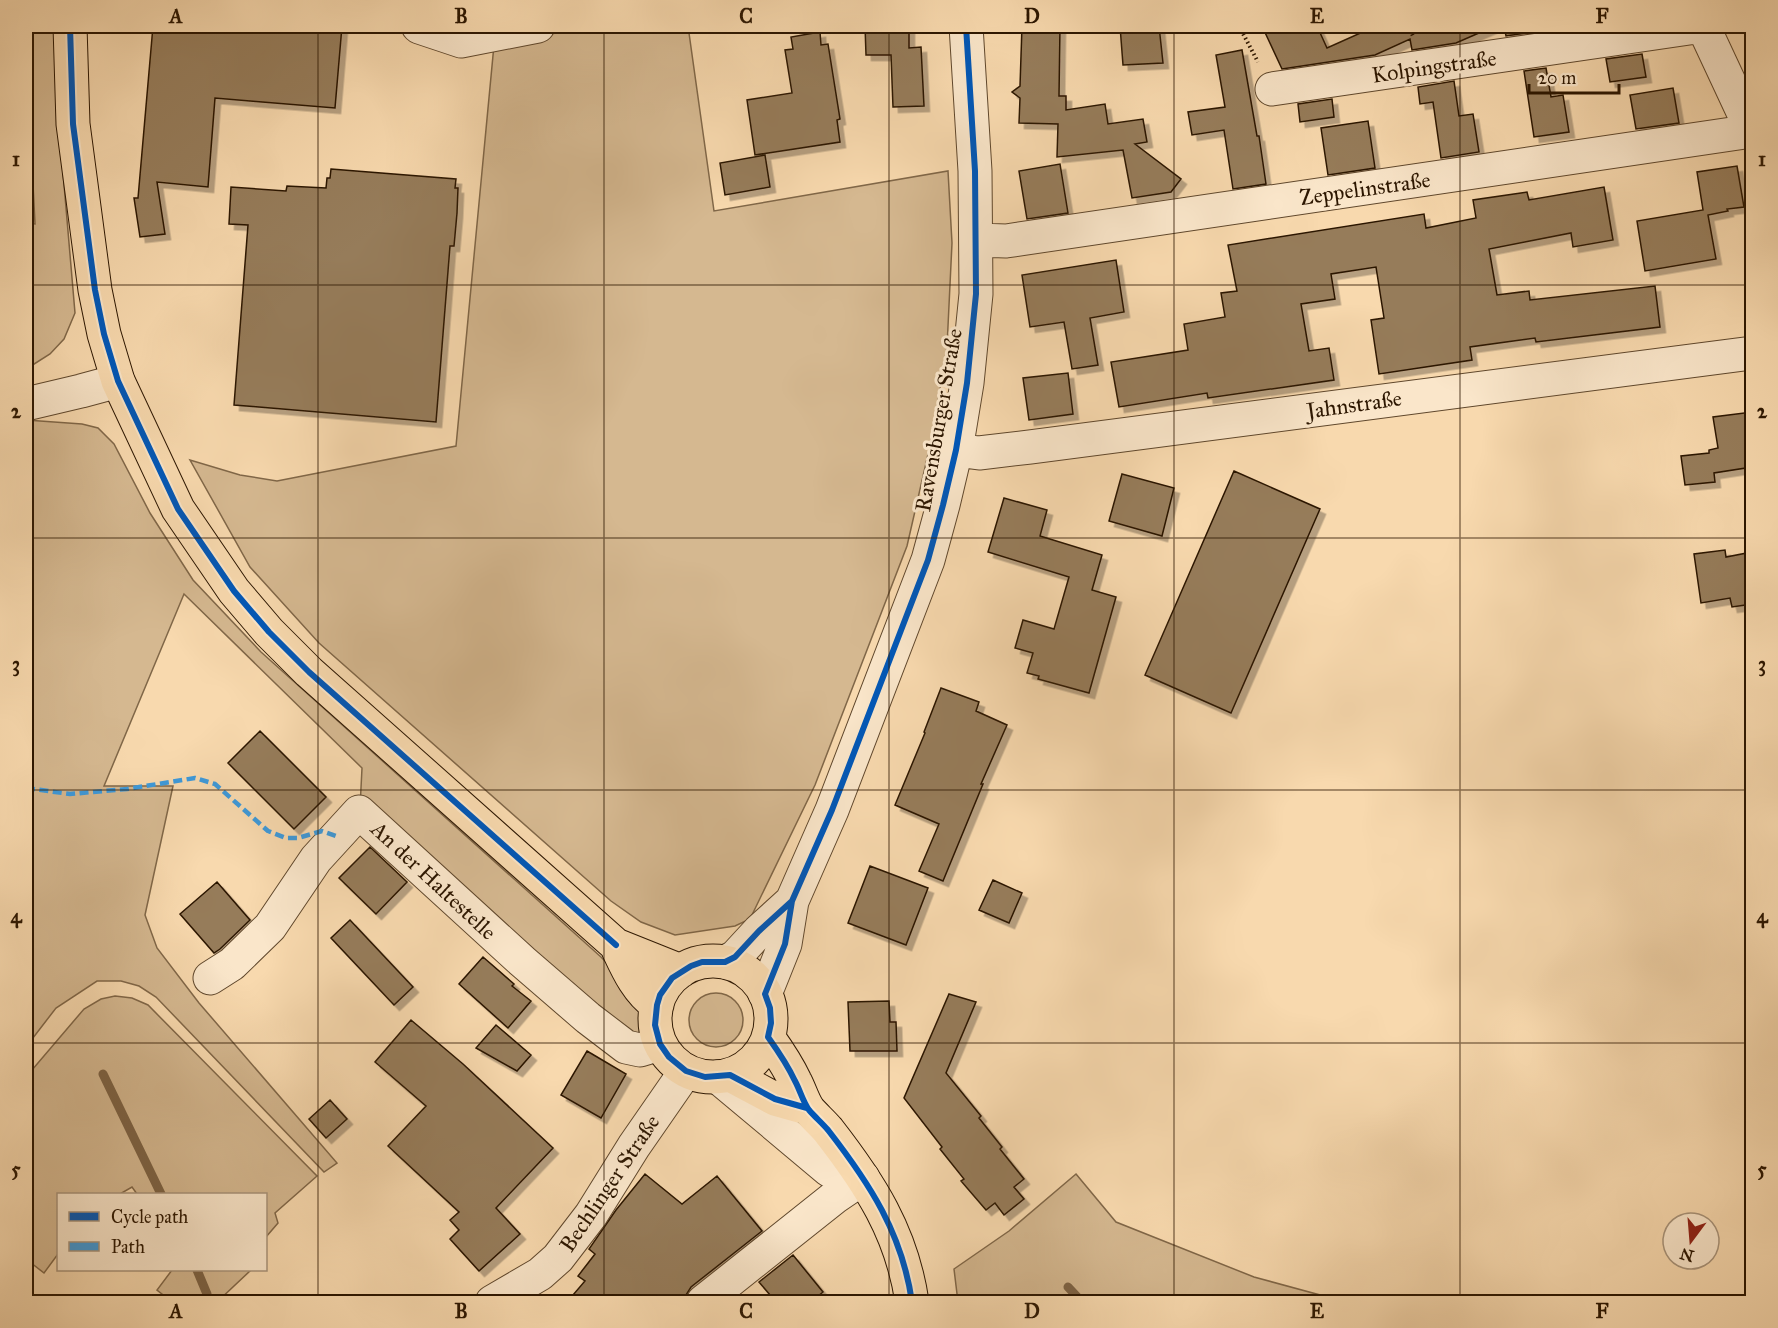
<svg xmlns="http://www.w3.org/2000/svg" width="1778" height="1328" font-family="'IM FELL Great Primer',serif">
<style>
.green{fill:#d5b890;stroke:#806748;stroke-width:1.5}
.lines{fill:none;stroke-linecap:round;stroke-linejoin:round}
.stream{stroke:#7d6345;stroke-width:9}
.building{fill:#967b5a;stroke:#2c1600;stroke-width:1.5;filter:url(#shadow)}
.minor-casing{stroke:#5f472c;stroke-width:35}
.major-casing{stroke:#2c1600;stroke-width:35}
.path{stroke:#2c1600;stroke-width:4;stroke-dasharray:1.5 3;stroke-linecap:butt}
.minor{stroke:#fae6ca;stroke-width:33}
.major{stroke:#f8d9ae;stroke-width:33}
.quiet{stroke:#3d9adc;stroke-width:4.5;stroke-dasharray:9 4.5;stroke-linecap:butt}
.cycleway-casing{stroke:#fae6ca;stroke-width:10}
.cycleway{stroke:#0057b8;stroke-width:6}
.grid{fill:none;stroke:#2c1600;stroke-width:1.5;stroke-opacity:0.55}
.labels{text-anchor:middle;stroke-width:6;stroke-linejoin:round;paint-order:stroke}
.street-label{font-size:22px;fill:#2c1600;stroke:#fae6ca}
.neatline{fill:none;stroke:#2c1600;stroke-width:2}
.grid-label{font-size:20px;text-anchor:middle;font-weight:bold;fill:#2c1600}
</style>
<defs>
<filter id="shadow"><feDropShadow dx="5.5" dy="5.5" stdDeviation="0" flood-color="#0004"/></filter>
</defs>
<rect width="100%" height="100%" fill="#f8d9ae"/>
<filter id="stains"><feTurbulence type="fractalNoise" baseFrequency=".00333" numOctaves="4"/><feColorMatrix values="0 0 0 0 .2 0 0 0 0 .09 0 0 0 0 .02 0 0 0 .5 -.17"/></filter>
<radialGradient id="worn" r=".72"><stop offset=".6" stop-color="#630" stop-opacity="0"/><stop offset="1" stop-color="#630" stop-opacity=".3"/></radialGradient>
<path class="green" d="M 29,26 L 56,26 L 62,161 L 75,313 L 64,339 L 50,354 L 31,366 L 26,368 L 26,223 L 35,224 L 28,85 Z
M 592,26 L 688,26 L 714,211 L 948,171 L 952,243 L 947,347 L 932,437 L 907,546 L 815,785 L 750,919 L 735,926 L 675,935 L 641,922 L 611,901 L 319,643 L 250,567 L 190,460 L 240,475 L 277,481 L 456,446 L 494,45 Z
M 26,420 L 82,424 L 98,428 L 114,444 L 150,513 L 193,580 L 261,652 L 601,957 L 649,1007 L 648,1039 L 629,1043 L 360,808 L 362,768 L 184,594 L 104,786 L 173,786 L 145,915 L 157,948 L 199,1003 L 337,1163 L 324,1172 L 156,997 L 139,986 L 121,981 L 97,981 L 56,1008 L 26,1047 Z
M689 1020a27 27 0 1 1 54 0a27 27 0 1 1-54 0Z
M 115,996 L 132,998 L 148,1005 L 317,1176 L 275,1213 L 278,1223 L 266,1237 L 266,1194 L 137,1194 L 132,1187 L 120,1194 L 58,1194 L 58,1254 L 44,1273 L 26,1259 L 26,1077 L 84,1009 L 101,999 Z
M 1076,1174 L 1116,1222 L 1254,1277 L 1346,1302 L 958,1302 L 954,1269 L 1009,1231 Z
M 172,1270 L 251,1270 L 217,1302 L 172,1302 L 157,1290 Z"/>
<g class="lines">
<path class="stream" d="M 103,1074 L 161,1194
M 197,1270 L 207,1294
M 1068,1287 L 1082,1302"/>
</g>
<path class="building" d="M 153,26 L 342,26 L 335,108 L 215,98 L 208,187 L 157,182 L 165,234 L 140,237 L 134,198 L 138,198 Z
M 865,26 L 909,26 L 909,48 L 921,47 L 924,106 L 893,107 L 891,55 L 866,55 Z
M 1022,26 L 1060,26 L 1059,96 L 1066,96 L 1066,110 L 1105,104 L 1108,124 L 1143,119 L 1147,142 L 1135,144 L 1181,179 L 1171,192 L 1132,198 L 1123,150 L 1057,157 L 1058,124 L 1019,123 L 1020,98 L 1012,92 L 1020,86 Z
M 1120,26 L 1159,26 L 1163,63 L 1123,65 Z
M 1262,26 L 1317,26 L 1327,48 L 1376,26 L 1495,26 L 1456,43 L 1412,50 L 1410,39 L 1375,55 L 1282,69 Z
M 1504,26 L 1539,26 L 1540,31 L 1506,36 Z
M 820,32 L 821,45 L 828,44 L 840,119 L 837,120 L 840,142 L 755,155 L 747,100 L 792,93 L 785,50 L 793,49 L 791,37 Z
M 1242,50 L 1257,136 L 1259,136 L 1266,184 L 1233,189 L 1224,130 L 1192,135 L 1188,112 L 1225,107 L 1216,55 Z
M 1642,54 L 1646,77 L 1610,82 L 1606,59 Z
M 1546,68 L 1551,97 L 1563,95 L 1569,132 L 1534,137 L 1524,71 Z
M 1454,81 L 1459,116 L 1473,114 L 1479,152 L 1441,158 L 1433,102 L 1420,104 L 1418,87 Z
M 1673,88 L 1679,123 L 1636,129 L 1630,95 Z
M 1332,99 L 1334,117 L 1300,122 L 1298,104 Z
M 1368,121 L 1375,168 L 1328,175 L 1321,128 Z
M 765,155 L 770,187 L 725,195 L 720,163 Z
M 1060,164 L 1068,213 L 1027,219 L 1019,171 Z
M 1737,166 L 1744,207 L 1727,209 L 1728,211 L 1708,215 L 1716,259 L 1645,271 L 1637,221 L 1703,210 L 1697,172 Z
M 331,169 L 456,179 L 455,188 L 458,188 L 457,213 L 454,246 L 450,246 L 436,422 L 234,405 L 248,225 L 229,224 L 231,187 L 286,191 L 287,186 L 326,188 L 327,178 L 330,178 Z
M 1604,187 L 1613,240 L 1573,247 L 1571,233 L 1489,249 L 1497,295 L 1529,291 L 1530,300 L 1655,286 L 1660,327 L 1536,342 L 1535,338 L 1470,347 L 1472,360 L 1379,374 L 1371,320 L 1384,318 L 1376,267 L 1331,274 L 1335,299 L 1301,304 L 1309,351 L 1329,348 L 1334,380 L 1208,398 L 1207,393 L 1119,407 L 1111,362 L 1188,350 L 1184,324 L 1225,317 L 1221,293 L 1237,291 L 1228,245 L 1424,214 L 1426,228 L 1476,218 L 1473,200 L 1527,192 L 1529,200 Z
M 1116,260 L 1124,312 L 1090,318 L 1098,365 L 1072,369 L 1064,322 L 1030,327 L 1022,275 Z
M 1068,373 L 1073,414 L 1029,420 L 1023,378 Z
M 1752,412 L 1752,467 L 1714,473 L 1715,482 L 1685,485 L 1681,456 L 1709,453 L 1709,450 L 1718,448 L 1713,417 Z
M 1234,471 L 1320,509 L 1231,713 L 1145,675 Z
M 1122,474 L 1174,488 L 1162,536 L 1109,521 Z
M 1004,498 L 1047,510 L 1040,536 L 1102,555 L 1092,590 L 1116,597 L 1089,693 L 1038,679 L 1039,676 L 1027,673 L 1033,653 L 1015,648 L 1023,620 L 1054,629 L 1069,577 L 988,552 Z
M 1725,550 L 1726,557 L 1752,552 L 1752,604 L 1732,607 L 1730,598 L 1701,603 L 1694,554 Z
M 941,688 L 979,702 L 976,711 L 1007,725 L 981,784 L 983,784 L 943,881 L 919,871 L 939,824 L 895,805 L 925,733 L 924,732 Z
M 260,731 L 326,797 L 294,829 L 228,763 Z
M 370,847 L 407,882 L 376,914 L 339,878 Z
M 870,866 L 928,888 L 906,945 L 848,923 Z
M 993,880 L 1022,893 L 1009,923 L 979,910 Z
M 217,882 L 250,920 L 220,949 L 214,953 L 180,914 Z
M 350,920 L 413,987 L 394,1005 L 331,938 Z
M 483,957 L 514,984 L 512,986 L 531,1001 L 508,1028 L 459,984 Z
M 949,994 L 976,1002 L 946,1073 L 981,1116 L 979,1118 L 1002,1147 L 1000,1149 L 1024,1179 L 1014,1187 L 1024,1199 L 1004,1215 L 995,1203 L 986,1210 L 961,1181 L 964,1179 L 940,1149 L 942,1147 L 904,1098 Z
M 889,1001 L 890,1022 L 896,1022 L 897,1051 L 850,1051 L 848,1002 Z
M 411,1020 L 463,1064 L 553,1148 L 496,1208 L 520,1234 L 479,1271 L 450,1239 L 459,1230 L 450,1220 L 459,1212 L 388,1146 L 426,1106 L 375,1062 Z
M 496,1025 L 531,1055 L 517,1071 L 476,1048 Z
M 587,1051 L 626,1074 L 601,1118 L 561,1095 Z
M 330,1100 L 347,1119 L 326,1138 L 309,1119 Z
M 645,1174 L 682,1204 L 717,1176 L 762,1231 L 691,1287 L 686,1295 L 685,1302 L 567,1302 L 585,1281 L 578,1276 L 595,1254 L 589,1249 L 616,1210 Z
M 793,1255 L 823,1292 L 811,1302 L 776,1302 L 759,1282 Z"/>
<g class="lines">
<g class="minor-casing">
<path id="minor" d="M 418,26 L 419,27 L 461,41 L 538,26
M 1272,89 L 1703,26
M 977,240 L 1006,241 L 1752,131 L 1703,26
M 26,404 L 81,391 L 118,381
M 956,450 L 979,453 L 1030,447 L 1752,353
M 725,962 L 735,957 L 759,931 L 792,901
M 210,978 L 232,964 L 270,927 L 316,859 L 359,812 L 522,961 L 588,1018 L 626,1047 L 640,1050 L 660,1044
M 765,994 L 785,944 L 792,901 L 832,810 L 928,560 L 943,505 L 956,450 L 967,383 L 976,294 L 975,171 L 966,26
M 718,1077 L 829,1170 L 863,1178
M 492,1302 L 540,1274 L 558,1258 L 591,1215 L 634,1146 L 686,1071
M 703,1302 L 835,1197 L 863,1178"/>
</g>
<g class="major-casing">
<path id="major" d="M 70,26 L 73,124 L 95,290 L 104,334 L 118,381 L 178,509 L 234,591 L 269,632 L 309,672 L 616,945 L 681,971
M 616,945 C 626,966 636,991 657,1005
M655 1019a58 58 0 1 1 116 0a58 58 0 1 1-116 0Z
M 768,1037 C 778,1051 788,1066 795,1081 C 800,1090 803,1102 809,1110 C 815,1117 822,1123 828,1130 C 870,1184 902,1233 912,1302
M 730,1075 L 775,1099 L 807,1108"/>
</g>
<path class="path" d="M 1239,26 L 1258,62
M 1408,26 L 1413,36"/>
<use href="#minor" class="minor"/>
<use href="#major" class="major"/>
<path class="quiet" d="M 26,788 L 70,794 L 127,789 L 195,778 L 215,784 L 268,831 L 286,838 L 298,838 L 322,831 L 336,836"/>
<g class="cycleway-casing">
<path id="cycleway" d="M 70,26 L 73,124 L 95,290 L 104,334 L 118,381 L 178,509 L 234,591 L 269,632 L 309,672 L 616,945
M 792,901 L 759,931 L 735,957 L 725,962 L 702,962 L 691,966 L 672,978 L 660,995 L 657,1005 L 655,1025 L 660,1044 L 669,1057 L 686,1071 L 705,1077 L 730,1075 L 775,1099 L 807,1108
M 912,1302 C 902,1233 870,1184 828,1130 C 822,1123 815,1117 809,1110 C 803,1102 800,1090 795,1081 C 788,1066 778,1051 768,1037 L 771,1023 L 770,1008 L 765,994 L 785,944 L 792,901 L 832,810 L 928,560 L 943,505 L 956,450 L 967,383 L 976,294 L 975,171 L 966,26"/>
</g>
<use href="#cycleway" class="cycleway"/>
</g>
<path class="grid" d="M 318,26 L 318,1302M 604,26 L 604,1302M 889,26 L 889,1302M 1174,26 L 1174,1302M 1460,26 L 1460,1302M 26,285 L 1752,285M 26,538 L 1752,538M 26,790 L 1752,790M 26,1043 L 1752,1043"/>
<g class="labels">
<g class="street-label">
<text transform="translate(1434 66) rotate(-8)" y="8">Kolpingstraße</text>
<text transform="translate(1365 188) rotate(-8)" y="8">Zeppelinstraße</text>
<text transform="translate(1354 404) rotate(-8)" y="8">Jahnstraße</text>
<text transform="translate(938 420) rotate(-80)" y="8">Ravensburger Straße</text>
<text transform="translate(434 880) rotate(43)" y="8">An der Haltestelle</text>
<text transform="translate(609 1183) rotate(-56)" y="8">Bechlinger Straße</text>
</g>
</g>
<rect width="1778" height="1328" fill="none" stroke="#f8d9ae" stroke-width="66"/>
<rect x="57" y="1193" width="210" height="78" fill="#fae6ca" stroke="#a89379" stroke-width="1.5"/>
<rect x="69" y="1212" width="30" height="9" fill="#0057b8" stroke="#a89379" stroke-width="1.5"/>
<text x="111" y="1223" font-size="18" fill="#2c1600">Cycle path</text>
<rect x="69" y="1242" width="30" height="9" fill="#3d9adc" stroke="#a89379" stroke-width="1.5"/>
<text x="111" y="1253" font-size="18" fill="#2c1600">Path</text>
<g transform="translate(1691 1241) rotate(196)"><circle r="28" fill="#fae6ca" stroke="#a89379" stroke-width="1.5"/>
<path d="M0-4.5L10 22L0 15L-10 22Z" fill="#8f2418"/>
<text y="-9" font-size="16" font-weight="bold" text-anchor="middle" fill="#2c1600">N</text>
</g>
<path d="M1529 84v9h90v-9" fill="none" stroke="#2c1600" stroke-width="3"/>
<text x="1538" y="84" font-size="18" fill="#2c1600" stroke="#fae6ca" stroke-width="4.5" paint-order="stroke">20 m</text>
<rect x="33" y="33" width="1712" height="1262" class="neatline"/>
<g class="grid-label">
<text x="176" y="23">A</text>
<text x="461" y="23">B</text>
<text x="746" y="23">C</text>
<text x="1032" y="23">D</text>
<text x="1317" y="23">E</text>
<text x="1602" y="23">F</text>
<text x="16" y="166">1</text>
<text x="1762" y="166">1</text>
<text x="16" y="418">2</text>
<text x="1762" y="418">2</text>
<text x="16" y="671">3</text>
<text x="1762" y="671">3</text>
<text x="16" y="923">4</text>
<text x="1762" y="923">4</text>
<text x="16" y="1176">5</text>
<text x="1762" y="1176">5</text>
<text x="176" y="1318">A</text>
<text x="461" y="1318">B</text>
<text x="746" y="1318">C</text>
<text x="1032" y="1318">D</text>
<text x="1317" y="1318">E</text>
<text x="1602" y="1318">F</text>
</g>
<rect width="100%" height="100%" filter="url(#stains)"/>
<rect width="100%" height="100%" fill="url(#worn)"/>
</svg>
